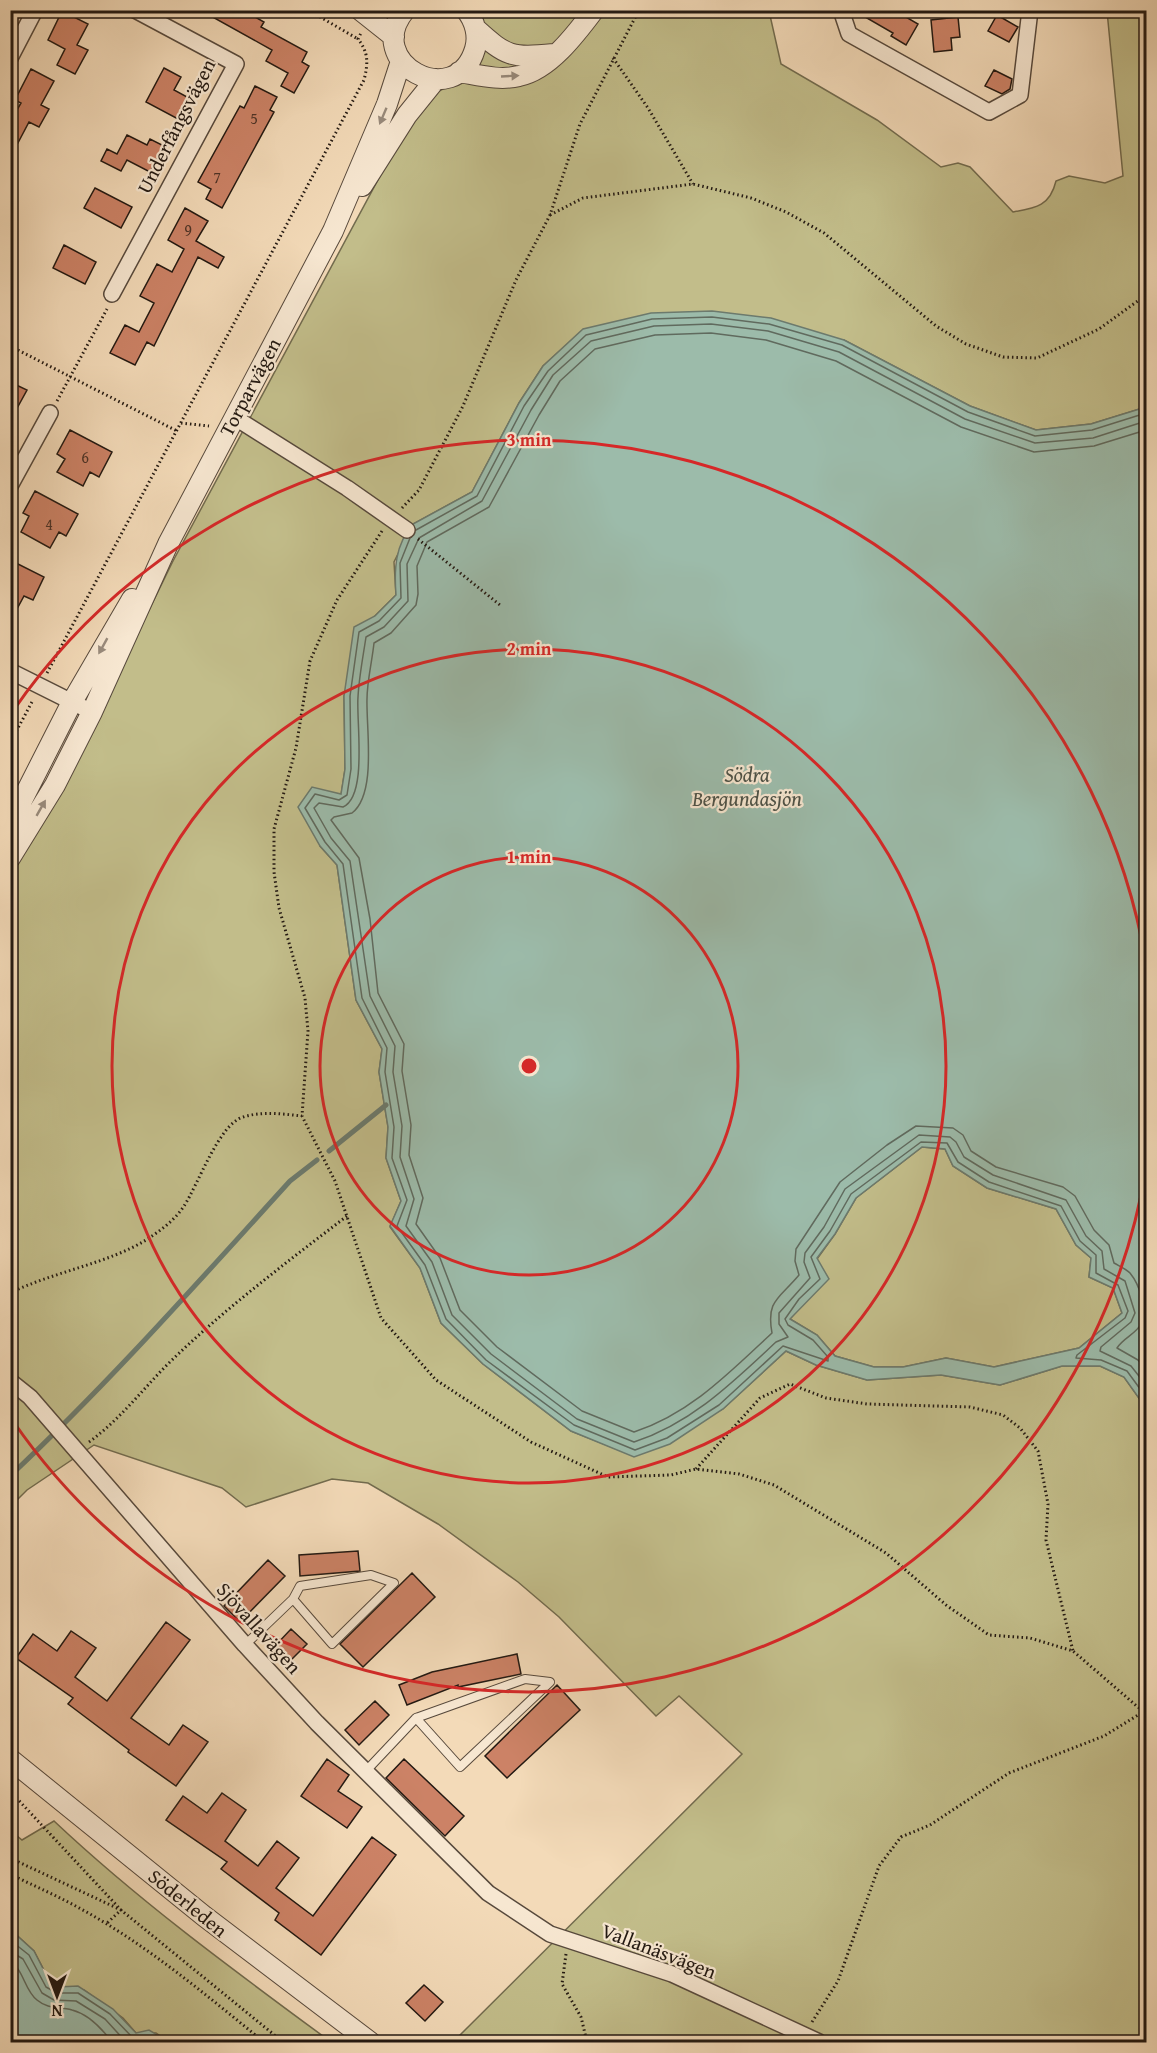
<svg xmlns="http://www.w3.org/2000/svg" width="1157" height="2053" font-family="'Gentium Book Plus',serif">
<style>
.green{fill:#c2bd8a;stroke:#726b4e;stroke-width:1.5}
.water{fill:#9cbbaa;stroke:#6c7a6d;stroke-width:1.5;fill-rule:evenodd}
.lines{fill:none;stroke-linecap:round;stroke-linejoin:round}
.shore{stroke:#606a5e;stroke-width:1.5}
.stream{stroke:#6c7a6d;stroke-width:5}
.building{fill:#cc8266;stroke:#231912;stroke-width:1.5}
.service-casing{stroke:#57493c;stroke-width:10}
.minor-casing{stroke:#57493c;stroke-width:18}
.tertiary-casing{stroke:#57493c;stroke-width:22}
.path{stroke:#231912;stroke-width:3;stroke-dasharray:1.5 3;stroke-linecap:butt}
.service{stroke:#f7e7d1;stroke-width:8}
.minor{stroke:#f7e7d1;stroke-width:15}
.tertiary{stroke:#f7e7d1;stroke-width:20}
.oneway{fill:#988a7b}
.ring{fill:none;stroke:#d62828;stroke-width:3}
.labels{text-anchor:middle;stroke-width:4.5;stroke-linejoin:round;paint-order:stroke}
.number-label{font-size:16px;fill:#4d3327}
.street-label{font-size:20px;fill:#231912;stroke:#f7e7d1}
.water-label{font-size:21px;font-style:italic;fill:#4d5247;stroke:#f7e7d1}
.centre{fill:#d62828;stroke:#f7e7d1;stroke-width:3}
.ring-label{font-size:18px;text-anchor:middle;font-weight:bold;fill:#d62828;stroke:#f7e7d1;stroke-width:4.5;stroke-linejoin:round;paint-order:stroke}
</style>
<rect width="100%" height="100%" fill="#f3dab8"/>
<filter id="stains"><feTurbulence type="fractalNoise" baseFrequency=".00333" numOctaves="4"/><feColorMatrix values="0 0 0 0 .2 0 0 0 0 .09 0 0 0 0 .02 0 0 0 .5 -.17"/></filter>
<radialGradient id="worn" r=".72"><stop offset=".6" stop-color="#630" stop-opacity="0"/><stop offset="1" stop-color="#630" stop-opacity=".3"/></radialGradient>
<path class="green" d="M 481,11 L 769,11 L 781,64 L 877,120 L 941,167 L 958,163 L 970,167 L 1013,212 C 1036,208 1050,206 1056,181 L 1069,176 L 1105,183 L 1123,176 L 1107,11 L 1146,11 L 1146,407 L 1091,424 L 1036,430 L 970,406 L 844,340 L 584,329 L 543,366 L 519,403 L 472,492 L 413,524 L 394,562 L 396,595 L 375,616 L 344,696 L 345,769 L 341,795 L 320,846 L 337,865 L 356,1000 L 382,1049 L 379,1072 L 388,1127 L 386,1158 L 401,1201 L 390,1227 L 420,1268 L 441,1323 L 483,1364 L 571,1431 L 634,1456 L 723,1409 L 786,1351 L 816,1365 L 867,1380 L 941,1375 L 1000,1385 L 1062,1366 L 1100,1366 L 1124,1377 L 1146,1408 L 1146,2042 L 453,2042 L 742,1754 L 679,1696 L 656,1716 L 559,1617 L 518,1582 L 438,1524 L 368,1483 L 332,1479 L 246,1507 L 222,1488 L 94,1445 L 27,1490 L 11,1506 L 10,874 L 57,798 L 173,561 L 386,165 L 423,106 L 435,93 L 461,80 L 484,33 Z
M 922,1147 L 945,1149 L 953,1166 L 987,1188 L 1056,1209 L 1076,1245 L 1091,1258 L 1089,1277 L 1113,1288 L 1122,1313 L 1079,1348 L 994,1367 L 946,1358 L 903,1367 L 874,1367 L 835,1356 L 817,1335 L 790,1319 L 804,1303 L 817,1259 L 835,1234 L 856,1198 Z
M 54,1821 C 140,1902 236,1972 331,2042 L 169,2042 L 156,2033 L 136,2033 L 123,2018 L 84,1990 L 57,1987 L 50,1982 L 34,1951 L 11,1930 L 10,1830 L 22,1840 Z"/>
<path class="water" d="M 712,311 L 771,318 L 844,340 L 970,406 L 1036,430 L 1091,424 L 1146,407 L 1146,1408 L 1124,1377 L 1100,1366 L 1062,1366 L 1000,1385 L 941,1375 L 867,1380 L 816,1365 L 786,1351 L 723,1409 L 670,1444 L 634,1457 L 571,1431 L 483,1364 L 441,1323 L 420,1268 L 390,1226 L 401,1201 L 386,1158 L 388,1127 L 379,1072 L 382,1049 L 356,1000 L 337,865 L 320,846 L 298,807 L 312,787 L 341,794 L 345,769 L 344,696 L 354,627 L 375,616 L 396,595 C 394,569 395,545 413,524 L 472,492 L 519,403 L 543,366 L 583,329 L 651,313 ZM 922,1147 L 945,1149 L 953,1166 L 987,1188 L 1056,1209 L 1076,1245 L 1091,1258 L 1089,1277 L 1113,1288 L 1122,1313 L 1079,1348 L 994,1367 L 946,1358 L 903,1367 L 874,1367 L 835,1356 L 817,1335 L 790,1319 L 829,1279 L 817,1258 L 835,1234 L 856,1198 Z
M 11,1930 L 34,1951 L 50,1982 L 58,1987 L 78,1986 L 113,2009 L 136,2033 L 149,2030 L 169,2042 L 11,2042 Z"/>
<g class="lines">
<path class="shore" d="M 1146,421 L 1093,438 L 1035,443 L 965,419 L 839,352 L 768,331 L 711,324 L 654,326 L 591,341 L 553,375 L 531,410 L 482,501 L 419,538 L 407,564 L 408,601 L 384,627 L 366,637 C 363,657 359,677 358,697 C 356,721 368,796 343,807 L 319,803 L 314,808 L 331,838 L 350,861 L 370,996 L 395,1046 L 393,1072 L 402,1126 L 400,1157 L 414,1199 L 406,1226 L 432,1262 L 452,1315 L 491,1354 L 577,1419 L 634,1442 C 692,1423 733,1382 776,1342 L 788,1337 L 779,1324 L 779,1313 L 810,1278 L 804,1262 L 805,1253 L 824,1227 L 845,1189 L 919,1135 L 950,1137 L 956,1142 L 964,1157 L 993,1175 L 1066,1200 L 1086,1236 L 1102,1251 L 1104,1269 L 1125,1281 L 1135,1313 L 1131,1322 L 1101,1347 L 1100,1351 L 1131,1366 L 1146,1385
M 1146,430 L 1094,446 L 1034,452 L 961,427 L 836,361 L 766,340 L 711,333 L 655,335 L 595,349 L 560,381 L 539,415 L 489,507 L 427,542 L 417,566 L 418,594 L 416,605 L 391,633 L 374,643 C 372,662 367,681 367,699 C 366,728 377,794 352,813 L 334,817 L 331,820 L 359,858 L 370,919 L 378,993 L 404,1044 L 402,1071 L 411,1125 L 409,1155 L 423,1198 L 416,1224 L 440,1258 L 460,1310 L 497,1347 L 582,1411 L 634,1432 C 690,1414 730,1372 772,1333 C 766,1300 779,1299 799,1275 L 795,1261 L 796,1249 L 840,1182 L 887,1145 L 916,1126 L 953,1128 L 963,1135 L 971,1151 L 996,1167 L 1063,1187 L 1075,1196 L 1094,1230 L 1109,1245 L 1114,1263 C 1119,1266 1126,1269 1130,1273 C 1139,1284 1149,1311 1141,1324 C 1136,1334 1123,1338 1117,1348 L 1138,1360 L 1146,1369
M 416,530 L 477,496 L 524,406 L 548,371 L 586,335 L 652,319 L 712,317 L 769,324 L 842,345 L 968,412 L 1035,436 L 1092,430 L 1146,413
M 410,538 L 400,563 L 401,598 L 379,621 L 359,632 L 350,696 L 351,769 L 347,795 L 339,800 L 315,794 L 305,808 L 325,842 L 343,864 L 362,998 L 387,1048 L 385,1072 L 394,1127 L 392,1158 L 407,1200 L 397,1226 L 425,1265 L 446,1319 L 486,1360 L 574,1425 L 635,1450 L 667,1438 L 719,1405 L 783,1346 L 828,1361 L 828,1357 L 813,1340 L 788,1325 L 785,1319 L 799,1299 L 820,1279 L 811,1257 L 830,1231 L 851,1194 L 921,1142 L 947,1143 L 958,1162 L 989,1182 L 1061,1206 L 1080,1241 L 1096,1255 L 1096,1273 L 1118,1285 L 1128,1311 L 1125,1318 L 1077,1355 L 1076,1358 L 1101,1360 L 1127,1371 L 1146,1397
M 10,1940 L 29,1955 L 46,1987 L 57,1993 L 78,1993 L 110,2014 L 133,2038 L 148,2037 L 159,2042
M 10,1951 L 23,1959 L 42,1993 L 54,2000 L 76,2001 L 105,2019 L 126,2042
M 10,1962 C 24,1969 24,1990 37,2000 C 49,2010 59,2006 72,2010 C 88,2014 103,2030 112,2042"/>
<path class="stream" d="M 329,1151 L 386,1105
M 10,1476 C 109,1383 199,1281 290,1181 L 317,1160"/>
</g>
<path class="building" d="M 200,10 L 243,10 L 264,22 L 261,27 L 307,52 L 302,62 L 309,66 L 294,93 L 281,86 L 288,73 L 266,61 L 272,50 Z
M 853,10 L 894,10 L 918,24 L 906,45 L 891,36 L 893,33 Z
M 62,11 L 88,24 L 77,45 L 88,50 L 75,74 L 57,65 L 65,49 L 48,40 Z
M 997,15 L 1018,27 L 1009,42 L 988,31 Z
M 958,17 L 960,37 L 951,38 L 952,50 L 934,52 L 931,20 Z
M 164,68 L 181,77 L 174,90 L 189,98 L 178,119 L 146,102 Z
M 31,69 L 54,81 L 41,105 L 49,109 L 39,127 L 29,122 L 10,158 L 10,122 L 21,103 L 15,100 Z
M 994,70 L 1012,79 L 1010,89 L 1002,94 L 985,86 Z
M 255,86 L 277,97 L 270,110 L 274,112 L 222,208 L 206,199 L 211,189 L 198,182 L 240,106 L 244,108 Z
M 127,135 L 147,145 L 150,139 L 164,146 L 150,172 L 127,160 L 121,171 L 101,161 L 107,149 L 117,154 Z
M 95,188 L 132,207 L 121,228 L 84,208 Z
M 185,208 L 208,221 L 196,241 L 224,257 L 218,268 L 198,257 L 154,346 L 147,342 L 135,365 L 110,353 L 125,325 L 139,332 L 154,303 L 140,296 L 157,264 L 172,272 L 184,249 L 168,240 Z
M 64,245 L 96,262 L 85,284 L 53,268 Z
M 10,382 L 27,390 L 10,421 Z
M 70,430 L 112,452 L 99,477 L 90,472 L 83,486 L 57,472 L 65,459 L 57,454 Z
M 35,491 L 78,514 L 66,536 L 59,532 L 50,548 L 21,532 L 29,516 L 23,513 Z
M 10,560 L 44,577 L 33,600 L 24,596 L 10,622 Z
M 358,1551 L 360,1571 L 300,1576 L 299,1555 Z
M 268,1560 L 285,1576 L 240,1622 L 224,1606 Z
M 412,1573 L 435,1597 L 363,1667 L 340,1644 Z
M 166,1622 L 190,1640 L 131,1718 L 169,1745 L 183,1725 L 208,1742 L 176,1786 L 128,1752 L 129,1750 L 68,1704 L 73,1698 L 16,1658 L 33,1634 L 57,1651 L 71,1631 L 96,1648 L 75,1677 L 107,1701 Z
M 291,1629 L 307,1644 L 290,1661 L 275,1646 Z
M 517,1654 L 521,1674 L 458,1687 L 458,1685 L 407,1705 L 399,1685 L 432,1672 Z
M 557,1685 L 580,1710 L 507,1778 L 485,1756 Z
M 375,1701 L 389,1715 L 359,1745 L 345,1730 Z
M 327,1759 L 349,1775 L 338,1791 L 362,1807 L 347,1828 L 301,1796 Z
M 404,1759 L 464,1816 L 445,1836 L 386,1778 Z
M 222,1793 L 246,1810 L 225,1841 L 258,1866 L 277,1841 L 299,1858 L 276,1888 L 313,1916 L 372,1837 L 396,1855 L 321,1955 L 275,1920 L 279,1913 L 221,1869 L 227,1862 L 166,1820 L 183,1796 L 207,1813 Z
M 424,1985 L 443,2002 L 425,2021 L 406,2003 Z"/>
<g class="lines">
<g class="service-casing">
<path id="service" d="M 245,1645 L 293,1599 L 332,1644 L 394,1583 L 371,1575 L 300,1586 L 293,1599
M 365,1772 L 416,1718 L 460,1767 L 550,1682 L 525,1679 L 416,1718"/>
</g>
<g class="minor-casing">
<path id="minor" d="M 841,10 L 849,34 L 989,112 L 1020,95 L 1030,10
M 10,58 L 35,10
M 112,294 L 236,64 L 135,10
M 234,417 L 347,488 L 407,530
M 10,486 L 50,413
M 10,671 L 92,712
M 10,1381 L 30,1397 L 245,1645 L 317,1723 L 488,1893 L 550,1934 L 672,1974 L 819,2042"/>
</g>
<g class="tertiary-casing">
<path id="tertiary" d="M 360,10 L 394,37
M 405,10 C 361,63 456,113 475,49 C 479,36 475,21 466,10
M 476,29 C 507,57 511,58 554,54
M 459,72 C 478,75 500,81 519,76 C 549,70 576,34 594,10
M 362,186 L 407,115 L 436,79
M 10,824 L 72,702 L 132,599
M 10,858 L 55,785 L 92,712 L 168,544 L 333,231 L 387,104 L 401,61
M 10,1759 L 204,1916 L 370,2042"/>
</g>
<path class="path" d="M 308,10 L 358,39
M 613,58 L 648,108 L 693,184
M 550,215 L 583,198 L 693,184 L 751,198 L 786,212 L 824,233 L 936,326 L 966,344 L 1003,357 L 1037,358 L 1099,329 L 1146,295
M 10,346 L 177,431
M 57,401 L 107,309
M 181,423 L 209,426
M 402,508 L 419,490 L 463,406 L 516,280 L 550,215 L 580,124 L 639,10
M 382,531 L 337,600 L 310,661 L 296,748 L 274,829 L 274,872 L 279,908 L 305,998 L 308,1031 L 302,1116 L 335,1181 L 381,1318 L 436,1380 L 531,1442 L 608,1477 L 671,1475 L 696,1469 L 739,1474 L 774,1485 L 886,1553 L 946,1605 L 989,1635 L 1030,1638 L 1073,1651 L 1146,1714
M 418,539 L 500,605
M 47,673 L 364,80 C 368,64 369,53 358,39 L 361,33
M 10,743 L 33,700
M 10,1293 C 53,1272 109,1263 146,1240 C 160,1231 175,1220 184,1206 C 198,1185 219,1124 243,1117 C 262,1111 283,1114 302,1116
M 89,1442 C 122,1418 145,1386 173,1359 C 227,1307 287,1262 347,1216
M 696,1469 L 760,1398 L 790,1384 L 826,1398 L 867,1404 L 970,1407 L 1003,1415 L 1020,1428 L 1038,1451 L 1048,1504 L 1046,1540 L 1073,1651
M 10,1791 L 121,1910 L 283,2042
M 10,1858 L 121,1910 L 106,1924
M 10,1874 C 34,1886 58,1896 81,1909 C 147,1945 206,1995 264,2042
M 566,1954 L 562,1984 L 581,2017 L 587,2042
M 812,2022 L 838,1981 L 879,1866 L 901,1837 L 930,1825 L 1009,1773 L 1104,1736 L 1143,1712"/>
<use href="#service" class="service"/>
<use href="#minor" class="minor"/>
<use href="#tertiary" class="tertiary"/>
</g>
<defs><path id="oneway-solid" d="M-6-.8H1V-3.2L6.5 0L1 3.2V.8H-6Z" transform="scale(1.5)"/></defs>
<g class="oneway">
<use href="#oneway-solid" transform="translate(510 76) rotate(-3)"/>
<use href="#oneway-solid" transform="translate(383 116) rotate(113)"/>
<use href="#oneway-solid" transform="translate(103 646) rotate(119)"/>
<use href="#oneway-solid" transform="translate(41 808) rotate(-60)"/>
</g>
<g class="ring">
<circle cx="529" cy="1066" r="209"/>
<circle cx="529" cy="1066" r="417"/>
<path d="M1146 1169A626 626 0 0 1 13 1421M13 711A626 626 0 0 1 1146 963"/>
</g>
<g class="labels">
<g class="number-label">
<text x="254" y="124">5</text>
<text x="217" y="183">7</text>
<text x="188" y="236">9</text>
<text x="85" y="463">6</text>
<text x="49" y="530">4</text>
</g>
<g class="street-label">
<text transform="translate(176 126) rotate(-63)" y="7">Underfångsvägen</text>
<text transform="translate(250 387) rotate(-62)" y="7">Torparvägen</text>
<text transform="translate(259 1628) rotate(48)" y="7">Sjövallavägen</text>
<text transform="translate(188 1903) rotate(39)" y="7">Söderleden</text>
<text transform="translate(659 1951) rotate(21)" y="7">Vallanäsvägen</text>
</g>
<g class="water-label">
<text x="747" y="782">Södra<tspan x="747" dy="24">Bergundasjön</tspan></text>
</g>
</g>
<circle cx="529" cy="1066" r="9" class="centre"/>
<g class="ring-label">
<text x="529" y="446">3 min</text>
<text x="529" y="655">2 min</text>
<text x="529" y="863">1 min</text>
</g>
<rect width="1157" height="2053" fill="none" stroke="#f3dab8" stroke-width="36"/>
<rect x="12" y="12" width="1133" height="2029" fill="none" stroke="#231912" stroke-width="3"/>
<rect x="18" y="18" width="1121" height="2017" fill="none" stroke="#231912" stroke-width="1.5"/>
<g transform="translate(57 1996) rotate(180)" stroke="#f7e7d1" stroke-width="4.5" paint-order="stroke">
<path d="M0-4.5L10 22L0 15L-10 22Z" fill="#231912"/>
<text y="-9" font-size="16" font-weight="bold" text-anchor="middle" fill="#231912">N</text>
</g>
<rect width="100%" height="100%" filter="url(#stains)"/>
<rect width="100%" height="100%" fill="url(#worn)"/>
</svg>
